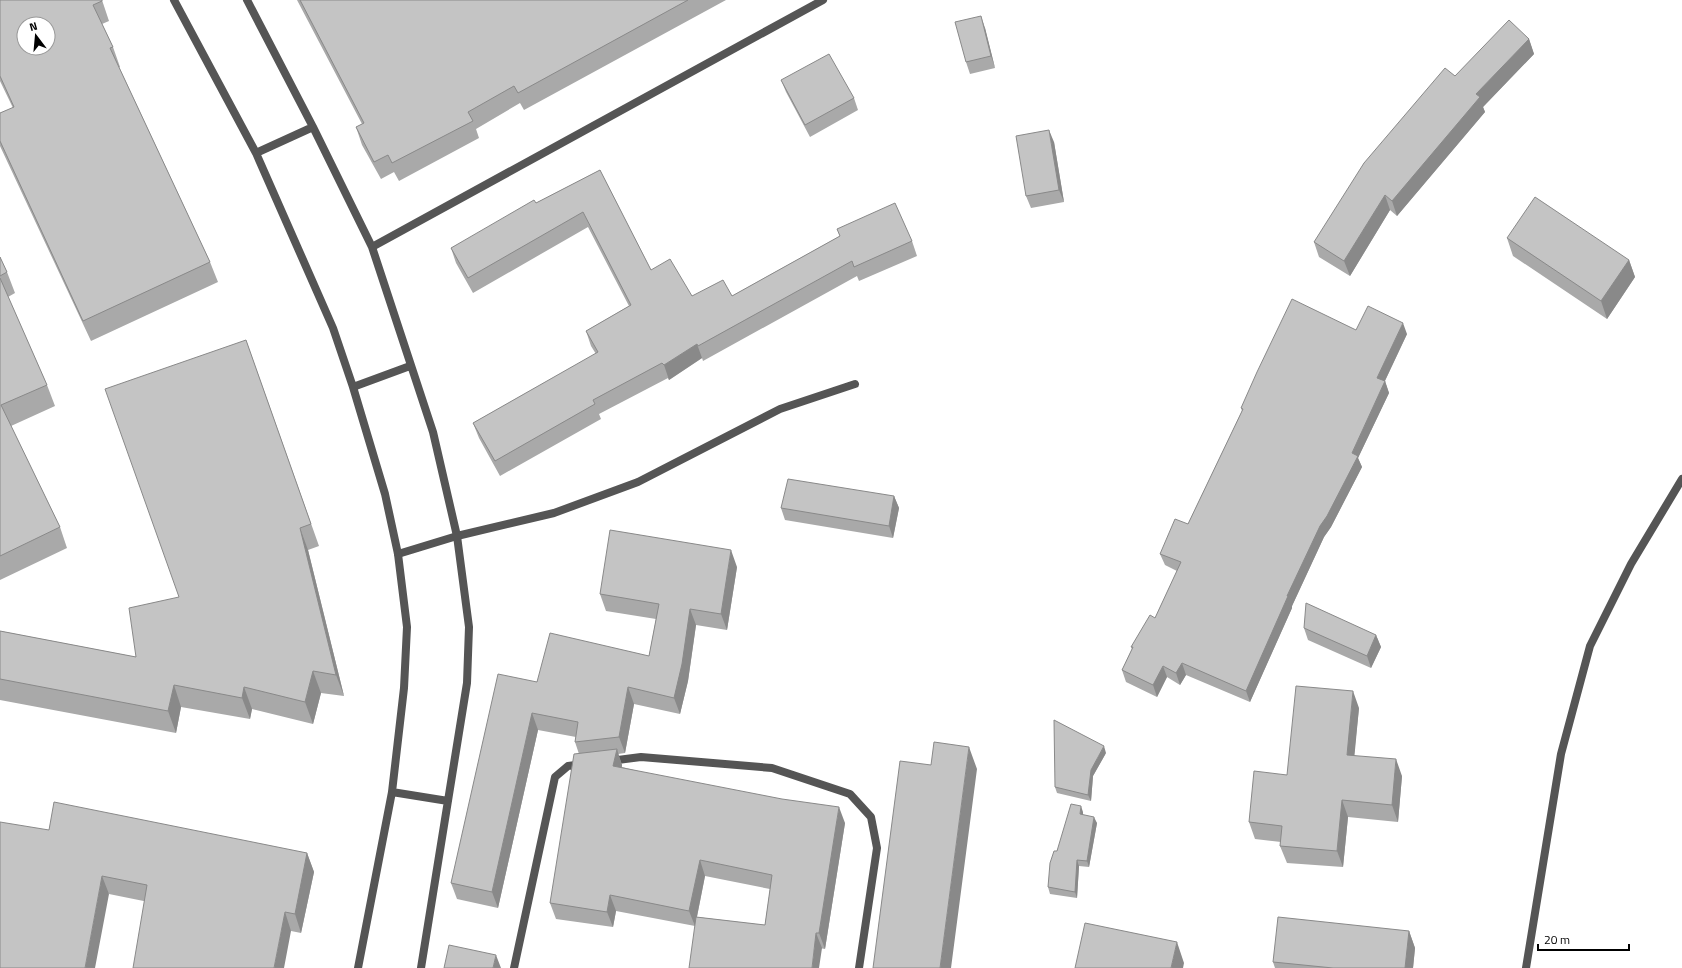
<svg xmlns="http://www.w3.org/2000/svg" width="1682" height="968" font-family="'Titillium Web',sans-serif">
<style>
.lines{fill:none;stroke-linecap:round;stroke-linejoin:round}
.lane{stroke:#555;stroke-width:8}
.street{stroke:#555;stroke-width:8}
.wall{fill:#a9a9a9;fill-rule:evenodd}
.shaded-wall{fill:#898989}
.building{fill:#c4c4c4;stroke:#898989;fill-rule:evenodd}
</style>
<rect width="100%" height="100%" fill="#fff"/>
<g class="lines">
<path class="lane" d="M 398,554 L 457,536 L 554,513 L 638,482 L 780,409 L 855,384
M 610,761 L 641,757 L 772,768 L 850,794 L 871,817 L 877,848 L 859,968
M 514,968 L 555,777 L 568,766 L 583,764"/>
<path class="street" d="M 174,0 L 256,153 L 333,328 L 353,387 L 385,494 L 398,554 L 407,627 L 404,688 L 392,792 L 358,968
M 247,0 L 313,127 L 372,247 L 433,432 L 457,536 L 469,627 L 467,683 L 421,968
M 256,153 L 313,127
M 372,247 L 823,0
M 353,387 L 410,366
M 392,792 L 448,801
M 1526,968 L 1561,754 L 1590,646 L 1631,564 L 1682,479"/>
</g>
<path class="wall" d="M 0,0 L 102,0 L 109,21 L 102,24 L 113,47 L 120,67 L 119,67 L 210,262 L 218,282 L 91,341 L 0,146 L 0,113 L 13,108 L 0,81 Z
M 297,0 L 726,0 L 524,110 L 520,103 L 476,129 L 479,138 L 399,181 L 394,172 L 381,179 L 362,145 L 356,127 L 362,124 Z
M 985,28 L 995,68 L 970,74 L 966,62 Z
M 1529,39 L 1534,54 L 1483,107 L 1485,112 L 1397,216 L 1390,210 L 1350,276 L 1319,257 L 1314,242 L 1455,76 Z
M 781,80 L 854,98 L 858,110 L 810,137 L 786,92 Z
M 1054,142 L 1064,202 L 1031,208 L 1026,196 Z
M 600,170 L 651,270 L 692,296 L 732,296 L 840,236 L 837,229 L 912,241 L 917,256 L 859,281 L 857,276 L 703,361 L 702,358 L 669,380 L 668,378 L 599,414 L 601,419 L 500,476 L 479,438 L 473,423 L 596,354 L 591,346 L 586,331 L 629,306 L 588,227 L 473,293 L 456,263 L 451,248 L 536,203 Z
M 1507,238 L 1629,260 L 1635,277 L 1607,319 L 1513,256 Z
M 0,257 L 7,272 L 15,293 L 8,297 L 47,385 L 55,406 L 11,426 L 60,527 L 67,548 L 0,580 Z
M 1356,330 L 1407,334 L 1385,381 L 1389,393 L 1358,458 L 1362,467 L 1331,527 L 1324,537 L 1292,606 L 1292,608 L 1250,702 L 1186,675 L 1180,685 L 1167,677 L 1157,697 L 1126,682 L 1122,670 L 1132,649 L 1131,647 L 1155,618 L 1177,571 L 1165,565 L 1160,554 L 1188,524 L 1242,411 L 1241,408 Z
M 246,340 L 319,546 L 308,550 L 344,696 L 321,693 L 313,724 L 252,709 L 250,719 L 181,707 L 176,733 L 0,700 L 0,631 L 136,657 L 179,597 Z
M 894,496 L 899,508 L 893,538 L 785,520 L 781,508 Z
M 737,567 L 727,630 L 696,625 L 688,681 L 680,714 L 634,704 L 625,753 L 618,754 L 622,765 L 622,767 L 845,823 L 825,949 L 695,926 L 616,911 L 613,927 L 556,919 L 550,903 L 579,754 L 575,742 L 576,737 L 538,730 L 498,908 L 457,899 L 451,883 L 537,682 L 649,656 L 656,619 L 606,611 L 600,594 ZM 705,876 L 770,889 L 765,925 L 697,917 Z
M 1304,628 L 1376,635 L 1381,647 L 1371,668 L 1308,640 Z
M 1359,708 L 1354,755 L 1402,776 L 1398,822 L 1348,817 L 1343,867 L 1287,863 L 1280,846 L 1281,842 L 1255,839 L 1249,822 L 1287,775 Z
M 1106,753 L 1093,776 L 1091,801 L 1057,793 L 1055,787 Z
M 1083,812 L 1083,815 L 1097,823 L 1089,867 L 1079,866 L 1077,898 L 1050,894 L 1048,887 L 1057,851 Z
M 49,830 L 307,853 L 314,872 L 301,933 L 109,894 Z
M 1409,931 L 1415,948 L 1413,968 L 1275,968 L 1273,962 Z"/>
<path class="shaded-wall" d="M 981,16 L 985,28 L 995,68 L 991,56 Z
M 1529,39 L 1534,54 L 1483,107 L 1485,112 L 1397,216 L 1392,201 L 1476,94 Z
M 1049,130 L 1054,142 L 1064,202 L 1059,190 Z
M 1385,195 L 1390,210 L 1350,276 L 1344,261 Z
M 1629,260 L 1635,277 L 1607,319 L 1601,301 Z
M 1403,323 L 1407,334 L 1381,389 L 1377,378 Z
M 697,344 L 702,358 L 669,380 L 664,365 Z
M 1385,381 L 1389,393 L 1358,458 L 1362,467 L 1331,527 L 1324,537 L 1292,606 L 1292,608 L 1250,702 L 1246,691 L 1287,596 Z
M 894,496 L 899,508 L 893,538 L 889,526 Z
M 300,528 L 308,550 L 344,696 L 336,675 Z
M 731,550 L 737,567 L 727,630 L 721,614 Z
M 690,609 L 696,625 L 688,681 L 680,714 L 674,698 Z
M 1376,635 L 1381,647 L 1371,668 L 1367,656 Z
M 1182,663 L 1186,675 L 1180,685 L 1176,673 Z
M 1163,666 L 1167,677 L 1157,697 L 1153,685 Z
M 313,671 L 321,693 L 313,724 L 305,702 Z
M 174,685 L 181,707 L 176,733 L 168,711 Z
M 244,687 L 252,709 L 250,719 L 242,698 Z
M 628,687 L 634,704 L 625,753 L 619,737 Z
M 1353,691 L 1359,708 L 1353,771 L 1347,755 Z
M 532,713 L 538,730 L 498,908 L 492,892 Z
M 1104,746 L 1106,753 L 1093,776 L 1091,801 L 1088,795 L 1091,770 Z
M 969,747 L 977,769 L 951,968 L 940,968 Z
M 617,749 L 622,765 L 619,782 L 613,766 Z
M 1396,759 L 1402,776 L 1398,822 L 1392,805 Z
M 1342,800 L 1348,817 L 1343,867 L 1337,851 Z
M 1081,806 L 1083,812 L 1083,820 L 1080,814 Z
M 839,807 L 845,823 L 825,949 L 819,933 Z
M 1094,817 L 1097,823 L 1089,867 L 1087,861 Z
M 307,853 L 314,872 L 301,933 L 295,914 Z
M 700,860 L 705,876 L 695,926 L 689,911 Z
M 1077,860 L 1079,866 L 1077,898 L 1075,892 Z
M 102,876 L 109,894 L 95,968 L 85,968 Z
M 610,895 L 616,911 L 613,927 L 607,912 Z
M 285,912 L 291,931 L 284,968 L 274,968 Z
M 1409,931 L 1415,948 L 1413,968 L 1405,968 Z
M 816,933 L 822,948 L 819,968 L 812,968 Z
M 1177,942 L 1184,963 L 1183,968 L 1171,968 Z
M 496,955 L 501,968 L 493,968 Z"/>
<path class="building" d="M 0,0 L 102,0 L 102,1 L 93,5 L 113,47 L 110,48 L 210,262 L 83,321 L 0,141 L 0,113 L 14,107 L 0,76 ZM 24,24 L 48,24 L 48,48 L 24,48 Z
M 300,0 L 688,0 L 518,93 L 514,86 L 468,112 L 473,121 L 392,163 L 388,155 L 374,162 L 356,127 L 364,123 Z
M 981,16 L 991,56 L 966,62 L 955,22 Z
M 1509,20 L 1529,39 L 1476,94 L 1480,97 L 1392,201 L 1385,195 L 1344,261 L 1314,242 L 1364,163 L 1445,68 L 1455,76 Z
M 829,54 L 854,98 L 805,125 L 781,80 Z
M 1049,130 L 1059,190 L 1026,196 L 1016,136 Z
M 600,170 L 651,270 L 670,259 L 692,296 L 723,280 L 732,296 L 840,236 L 837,229 L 895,203 L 912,241 L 854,267 L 852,261 L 698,346 L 697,344 L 664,365 L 662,363 L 593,400 L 595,404 L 495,461 L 473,423 L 598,352 L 586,331 L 631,305 L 583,212 L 468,278 L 451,248 L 534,200 L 536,203 Z
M 1535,197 L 1629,260 L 1601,301 L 1507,238 Z
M 0,257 L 7,272 L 0,276 Z
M 0,278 L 47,385 L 1,405 L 60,527 L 0,556 Z
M 1292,299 L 1356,330 L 1368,306 L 1403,323 L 1377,378 L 1385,381 L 1352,453 L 1358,456 L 1327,516 L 1320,526 L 1287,596 L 1288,596 L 1246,691 L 1182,663 L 1176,673 L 1163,666 L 1153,685 L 1122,670 L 1133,647 L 1131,647 L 1150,615 L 1155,618 L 1181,562 L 1160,554 L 1175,519 L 1188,524 L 1243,409 L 1241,408 L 1257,372 Z
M 246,340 L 311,524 L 300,528 L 336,675 L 313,671 L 305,702 L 244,687 L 242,698 L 174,685 L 168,711 L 0,679 L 0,631 L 136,657 L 129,608 L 179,597 L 105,389 Z
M 788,479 L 894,496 L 889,526 L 781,508 Z
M 610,530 L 731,550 L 721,614 L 690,609 L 682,664 L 674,698 L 628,687 L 619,737 L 575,742 L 578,722 L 532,713 L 492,892 L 451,883 L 498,674 L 537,682 L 550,633 L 649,656 L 659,604 L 600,594 Z
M 1306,603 L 1376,635 L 1367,656 L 1304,628 Z
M 1296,686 L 1353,691 L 1347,755 L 1396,759 L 1392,805 L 1342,800 L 1337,851 L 1280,846 L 1282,826 L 1249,822 L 1254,771 L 1287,775 Z
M 1054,720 L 1104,746 L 1091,770 L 1088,795 L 1055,787 Z
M 934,742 L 969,747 L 940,968 L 873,968 L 900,761 L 931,765 Z
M 617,749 L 613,766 L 782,799 L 839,807 L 819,933 L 816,933 L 812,968 L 689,968 L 696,917 L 765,925 L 772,875 L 700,860 L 689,911 L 610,895 L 607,912 L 550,903 L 574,754 Z
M 54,802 L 307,853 L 295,914 L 285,912 L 274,968 L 133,968 L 147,885 L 102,876 L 85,968 L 0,968 L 0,822 L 49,830 Z
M 1071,804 L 1081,806 L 1080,814 L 1094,817 L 1087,861 L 1077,860 L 1075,892 L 1048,887 L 1050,863 L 1054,851 L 1057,851 Z
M 1278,917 L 1409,931 L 1405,968 L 1333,968 L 1273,962 Z
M 1085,923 L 1177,942 L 1171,968 L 1075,968 Z
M 449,945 L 496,955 L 493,968 L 444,968 Z"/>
<g transform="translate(36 36) rotate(344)"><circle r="19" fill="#ffffff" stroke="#999999"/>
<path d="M0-3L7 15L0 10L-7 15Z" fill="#000000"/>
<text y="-6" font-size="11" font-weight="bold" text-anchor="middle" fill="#000000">N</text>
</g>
<path d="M1538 944v6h91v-6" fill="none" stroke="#000000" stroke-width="2"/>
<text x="1544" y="944" font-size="12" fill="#000000" stroke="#ffffff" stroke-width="3" paint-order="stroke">20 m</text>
</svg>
